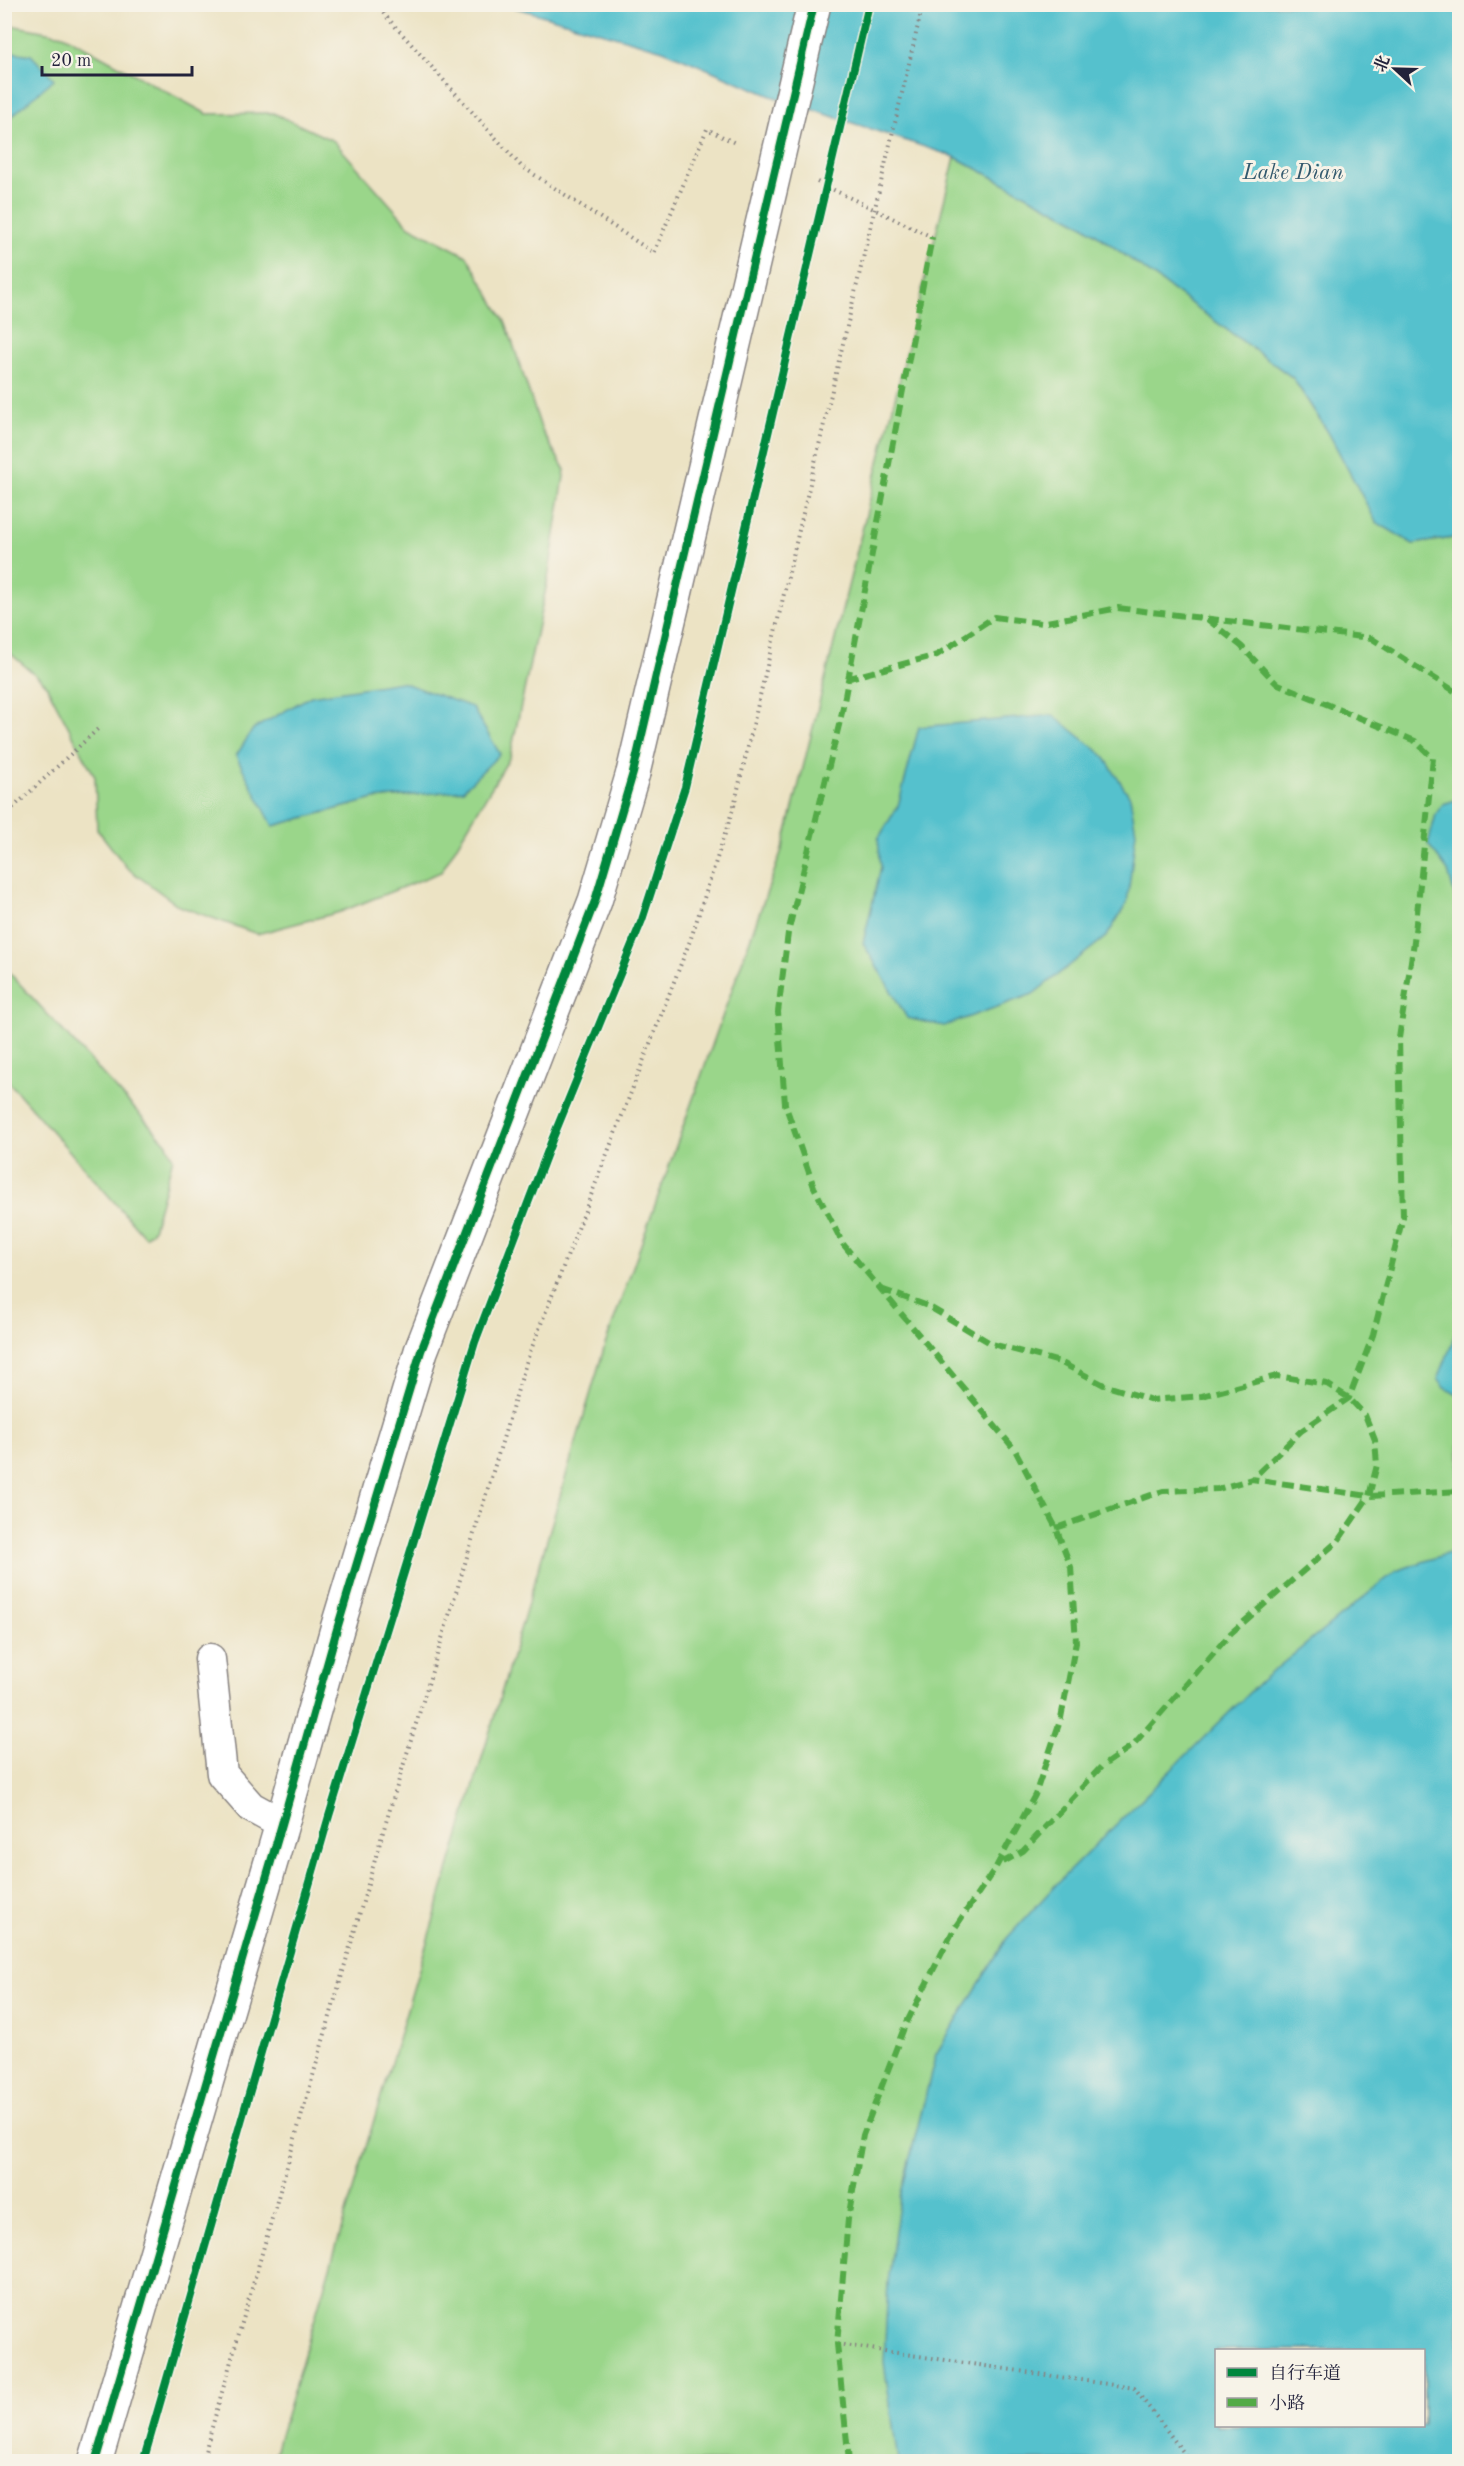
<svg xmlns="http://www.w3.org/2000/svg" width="1464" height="2466" font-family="'Old Standard TT','Noto Serif SC',serif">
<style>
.green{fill:#9ad68a;stroke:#5e7c62;stroke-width:1.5;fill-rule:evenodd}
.water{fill:#54c1cd;stroke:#3b7284;stroke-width:1.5;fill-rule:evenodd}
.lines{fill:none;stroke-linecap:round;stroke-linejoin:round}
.service-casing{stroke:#878280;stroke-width:33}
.tertiary-casing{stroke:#878280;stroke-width:36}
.path{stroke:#878280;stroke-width:4;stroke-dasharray:1.5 4.5;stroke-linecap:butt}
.service{stroke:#fff;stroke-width:30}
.tertiary{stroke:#fff;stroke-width:33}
.tertiary-bridge-casing{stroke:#878280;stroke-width:36;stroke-linecap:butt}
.path-bridge{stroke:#878280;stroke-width:4;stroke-dasharray:1.5 4.5;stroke-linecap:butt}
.tertiary-bridge{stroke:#fff;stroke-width:33}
.quiet{stroke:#53aa46;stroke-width:6;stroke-dasharray:12 6;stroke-linecap:butt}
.cycleway-casing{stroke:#f7f3e8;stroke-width:11}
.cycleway{stroke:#00873e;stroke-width:8}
.labels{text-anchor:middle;stroke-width:6;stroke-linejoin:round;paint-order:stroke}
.water-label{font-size:22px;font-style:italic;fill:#345a6e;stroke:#f7f3e8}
</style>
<rect width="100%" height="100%" fill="#f7f3e8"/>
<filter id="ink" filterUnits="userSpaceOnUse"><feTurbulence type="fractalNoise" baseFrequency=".0167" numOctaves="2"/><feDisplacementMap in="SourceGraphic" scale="12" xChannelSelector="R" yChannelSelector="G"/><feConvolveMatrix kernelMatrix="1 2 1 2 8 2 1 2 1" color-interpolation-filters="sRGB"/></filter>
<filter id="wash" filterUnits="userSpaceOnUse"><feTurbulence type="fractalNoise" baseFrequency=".008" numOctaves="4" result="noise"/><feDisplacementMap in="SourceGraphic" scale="24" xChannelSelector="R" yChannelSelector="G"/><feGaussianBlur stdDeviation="1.35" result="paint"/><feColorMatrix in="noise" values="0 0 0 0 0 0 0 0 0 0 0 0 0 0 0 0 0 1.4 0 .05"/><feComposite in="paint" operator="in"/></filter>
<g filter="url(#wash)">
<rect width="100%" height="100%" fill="#ece3c4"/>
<path class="green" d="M 5,24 L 63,35 L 207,114 L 273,113 L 334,141 L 409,226 L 467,256 L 506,323 L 542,431 L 565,470 L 548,578 L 510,757 L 441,872 L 340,912 L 257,934 L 179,906 L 127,868 L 97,829 L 95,777 L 45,683 L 5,649 L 5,122 L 12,113 L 31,55 L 5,51 ZM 499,754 L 463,790 L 374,799 L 272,826 Z
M 955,157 L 1085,226 L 1293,378 L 1328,432 L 1413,544 L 1459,537 L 1459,2461 L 272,2462 L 605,1345 L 784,844 ZM 1216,2350 L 1424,2350 L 1424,2426 L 1216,2426 Z
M 5,968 L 167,1144 L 173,1158 L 153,1230 L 145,1237 L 5,1078 Z"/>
<path class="water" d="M 506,5 L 1459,5 L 1459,537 L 1413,544 L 1376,522 L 1328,432 L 1293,378 L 1085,226 L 955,157 L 771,96 L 663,50 Z
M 5,51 L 31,55 L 54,79 L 5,122 Z
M 401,682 L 472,707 L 500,754 L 463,790 L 374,799 L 273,826 L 236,756 L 253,729 L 311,696 Z
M 1053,715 L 1103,755 L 1130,797 L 1136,832 L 1127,903 L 1107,936 L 1033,994 L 944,1026 L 907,1018 L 863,943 L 881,867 L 878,839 L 898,806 L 919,727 Z
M 1459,799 L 1460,799 L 1459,911 L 1448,871 L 1428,844 L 1436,814 L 1443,804 Z
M 1459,1326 L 1459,1396 L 1445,1388 L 1438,1379 Z
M 1452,1552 L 1460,1553 L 1459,2461 L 898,2461 L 884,2362 L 888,2282 L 900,2197 L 936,2054 L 1007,1938 L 1063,1877 L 1261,1681 L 1396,1571 ZM 1424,2350 L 1424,2426 L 1216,2426 L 1216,2350 Z"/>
</g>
<g filter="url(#ink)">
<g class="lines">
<g class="service-casing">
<path id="service" d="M 210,1659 L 222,1774 L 251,1807 L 282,1824"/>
</g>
<g class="tertiary-casing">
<path id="tertiary" d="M 95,2462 L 282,1824 L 337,1629 L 421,1351 L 595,901 L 633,773"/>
</g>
<path class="path" d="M 375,4 L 521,166 L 654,253 L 707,129 L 737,144
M 817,182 L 932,237
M 4,816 L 100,727
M 837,2344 L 1134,2388 L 1191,2462
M 202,2462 L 383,1832 L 527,1360 L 691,938 L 734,806"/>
<use href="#service" class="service"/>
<use href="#tertiary" class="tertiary"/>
<g class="tertiary-bridge-casing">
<path id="tertiary-bridge" d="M 633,773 L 814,4"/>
</g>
<path class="path-bridge" d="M 734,806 L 923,4"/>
<use href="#tertiary-bridge" class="tertiary-bridge"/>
<path class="quiet" d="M 1207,619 L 1241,646 L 1276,683 L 1415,741 L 1433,758 L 1414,942 L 1399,1038 L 1403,1217 L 1373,1335 L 1349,1398 L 1301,1431 L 1252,1479
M 846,679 L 937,655 L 994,617 L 1042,623 L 1118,608 L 1371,638 L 1456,692 L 1460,691
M 881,1289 L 928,1306 L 992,1344 L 1060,1362 L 1104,1385 L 1152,1400 L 1202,1396 L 1277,1376 L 1327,1384 L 1349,1398 L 1365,1415 L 1375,1440 L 1377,1465 L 1369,1496 L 1338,1541 L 1231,1633 L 1133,1745 L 1101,1767 L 1023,1851 L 998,1865
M 1056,1528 L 1163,1491 L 1218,1489 L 1252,1479 L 1369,1496 L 1460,1491
M 849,2462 L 837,2344 L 848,2219 L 863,2135 L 904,2028 L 954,1929 L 996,1867 L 1035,1795 L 1061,1718 L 1076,1642 L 1071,1567 L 1056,1528 L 1015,1450 L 843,1244 L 814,1187 L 785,1104 L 778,1012 L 788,933 L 841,717 L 932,237"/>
<g class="cycleway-casing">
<path id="cycleway" d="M 95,2462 L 282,1824 L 337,1629 L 421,1351 L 595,901 L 633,773 L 814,4
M 143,2462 L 329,1816 L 475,1342 L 552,1140 L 642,920 L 685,787 L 869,4"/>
</g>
<use href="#cycleway" class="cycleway"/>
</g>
</g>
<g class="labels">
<g class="water-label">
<text x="1293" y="179">Lake Dian</text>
</g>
</g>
<rect width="1464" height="2466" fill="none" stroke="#f7f3e8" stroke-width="24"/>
<rect x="1215" y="2349" width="210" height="78" fill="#f7f3e8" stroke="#a29fa3" stroke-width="1.5"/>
<rect x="1227" y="2368" width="30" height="9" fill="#00873e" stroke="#a29fa3" stroke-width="1.5"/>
<text x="1269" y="2379" font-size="18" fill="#22223b">自行车道</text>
<rect x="1227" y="2398" width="30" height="9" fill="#53aa46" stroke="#a29fa3" stroke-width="1.5"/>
<text x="1269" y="2409" font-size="18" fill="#22223b">小路</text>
<g transform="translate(1395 69) rotate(292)" stroke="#f7f3e8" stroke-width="4.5" paint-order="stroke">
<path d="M0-4.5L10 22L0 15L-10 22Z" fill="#22223b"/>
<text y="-9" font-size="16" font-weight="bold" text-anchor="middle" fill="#22223b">北</text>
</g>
<path d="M42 66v9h150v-9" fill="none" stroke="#22223b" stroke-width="3"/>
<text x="51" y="66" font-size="18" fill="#22223b" stroke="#f7f3e8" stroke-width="4.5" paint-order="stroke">20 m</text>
</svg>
